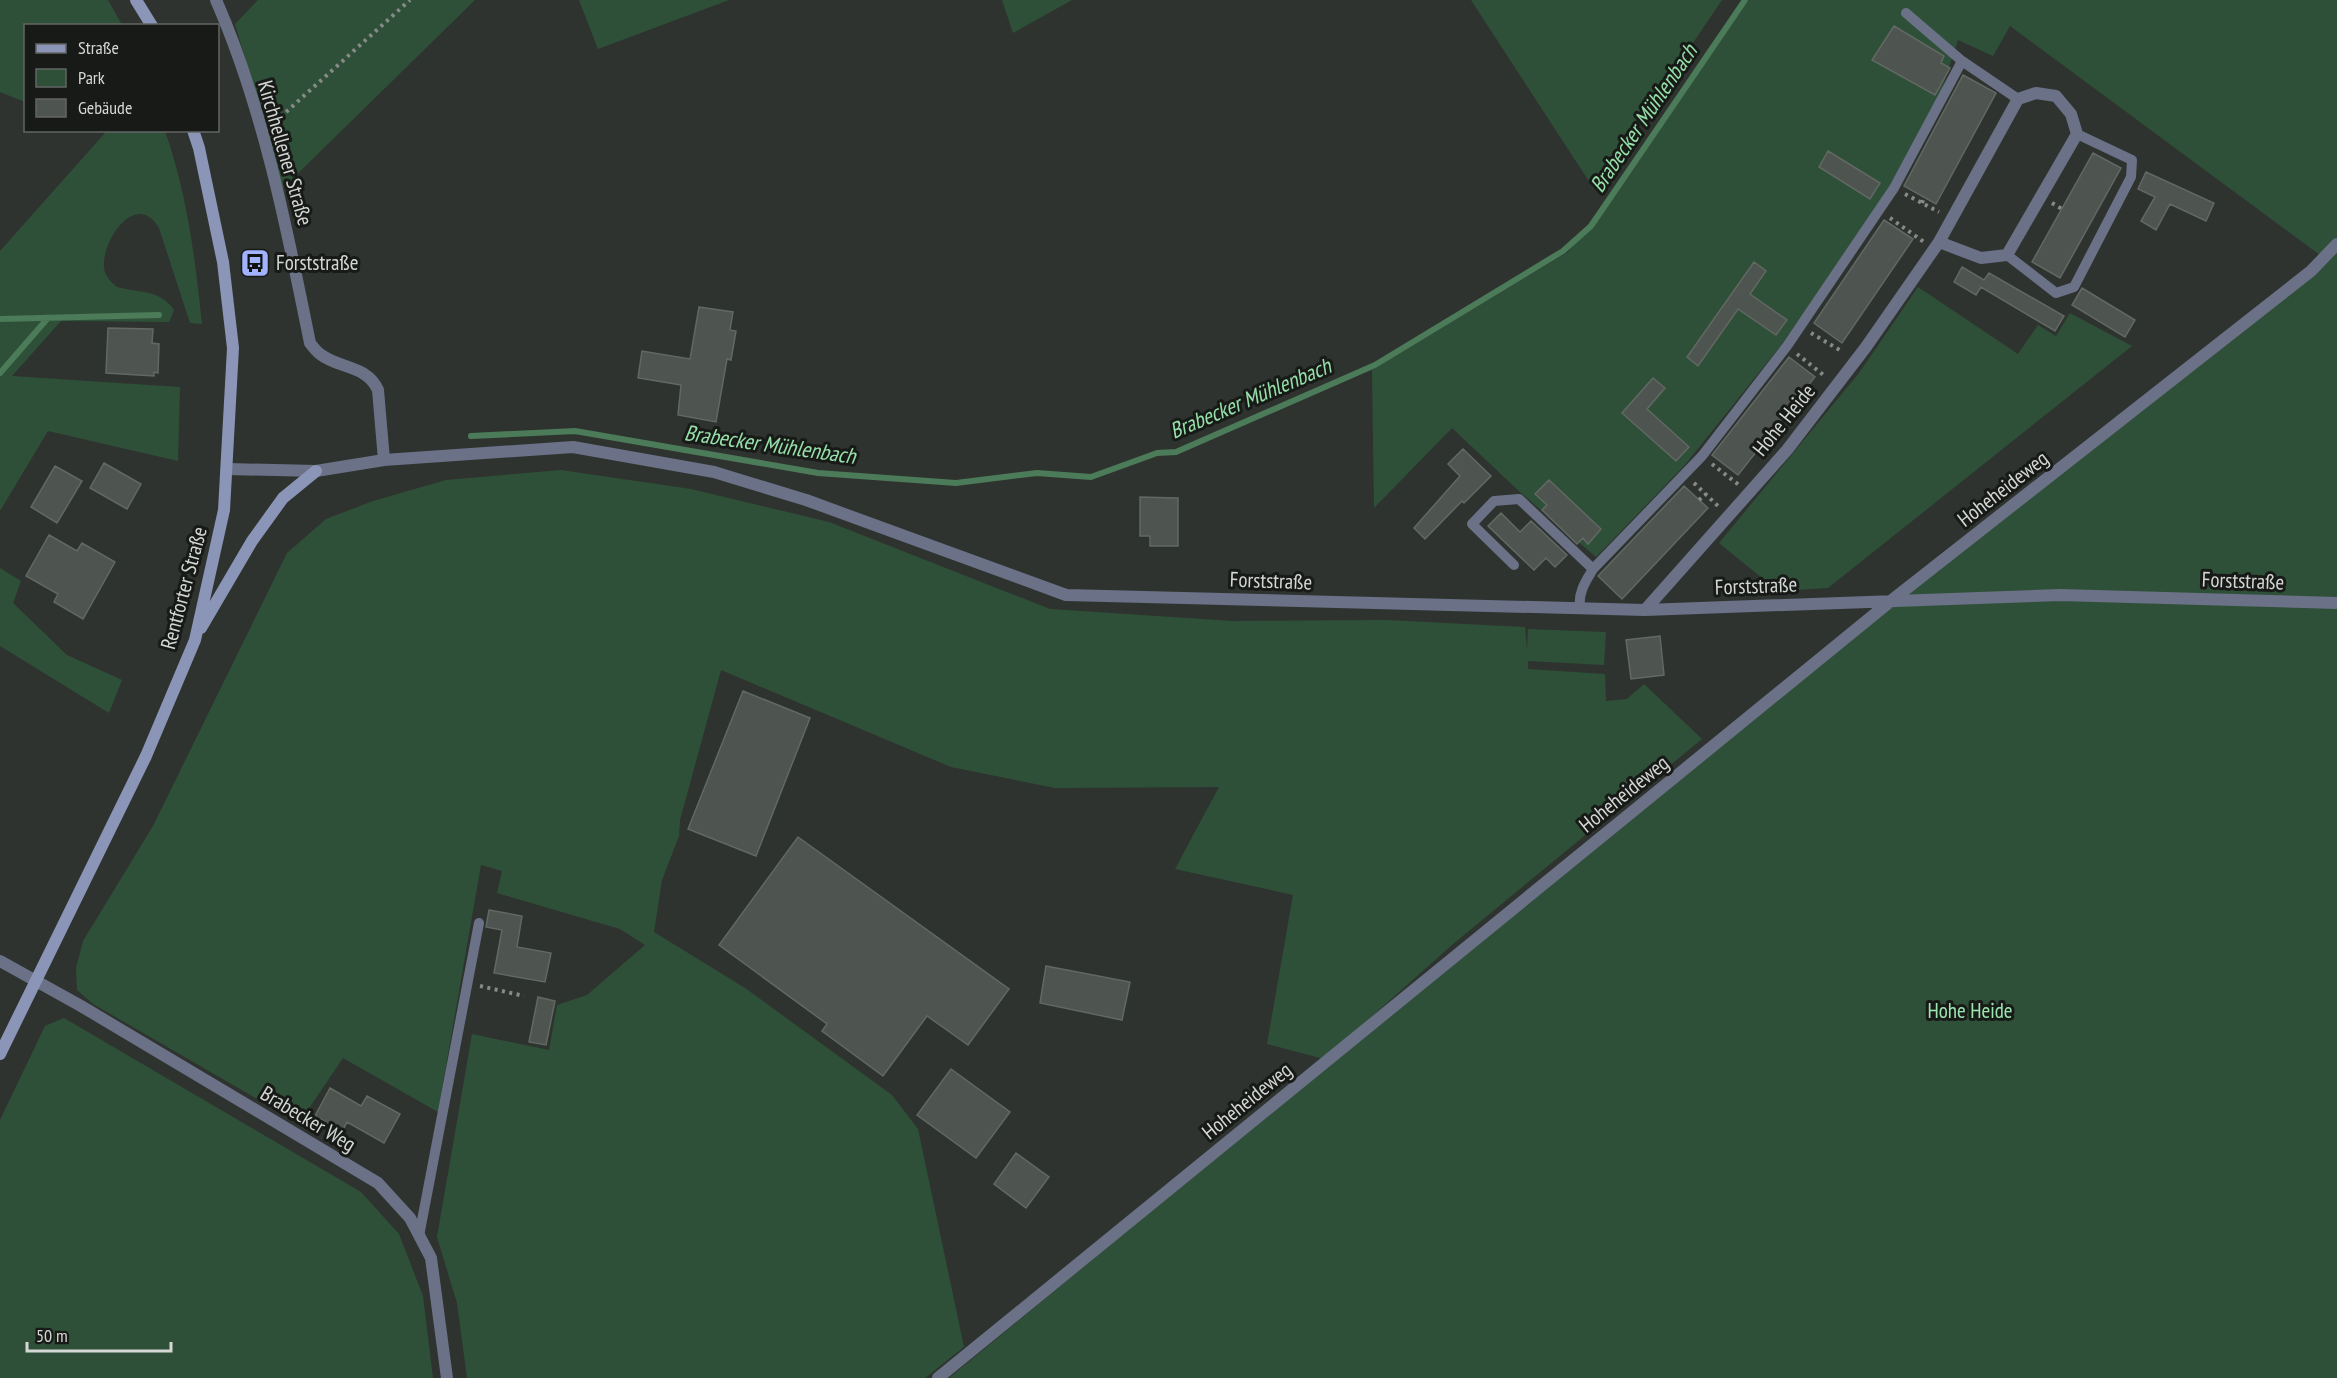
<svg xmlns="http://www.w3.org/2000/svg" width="2337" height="1378" font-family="'PT Sans Narrow',sans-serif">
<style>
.green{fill:#2f5038}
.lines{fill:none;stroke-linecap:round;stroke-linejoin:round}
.stream{stroke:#4b7b58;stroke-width:6}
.building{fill:#4e544f;stroke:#626863;stroke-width:1.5}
.path{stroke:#878b88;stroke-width:4;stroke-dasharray:3 4.5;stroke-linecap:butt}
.lane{stroke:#6b7187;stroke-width:10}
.street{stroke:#6b7187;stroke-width:12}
.secondary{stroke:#8b95b7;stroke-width:12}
.labels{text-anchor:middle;stroke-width:6;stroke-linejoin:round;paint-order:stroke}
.street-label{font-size:21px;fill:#d4d8d5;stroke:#181a18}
.poi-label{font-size:21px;fill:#d4d8d5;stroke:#181a18;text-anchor:start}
.park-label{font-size:21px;fill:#9be6af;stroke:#181a18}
.water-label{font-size:22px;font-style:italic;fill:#96e0a9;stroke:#181a18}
</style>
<rect width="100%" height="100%" fill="#2e332f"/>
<path class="green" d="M 0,0 L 108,0 L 122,25 L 26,26 L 25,102 L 0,92 Z
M 258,0 L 475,0 L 283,188 L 235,24 Z
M 579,0 L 729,0 L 598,49 Z
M 1002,0 L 1072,0 L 1013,33 Z
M 1471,0 L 1722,0 L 1594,189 Z
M 1749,0 L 2337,0 L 2337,1378 L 949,1378 L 1892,600 L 2324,258 L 2010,26 L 1993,56 L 1958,40 L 1939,98 L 1876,210 L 1782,344 L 1684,466 L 1596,557 L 1521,493 L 1452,428 L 1374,508 L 1372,370 L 1568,252 Z
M 99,131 L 165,131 C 187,193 195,258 202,324 L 190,323 L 159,228 C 136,189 101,241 104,268 C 105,276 111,282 117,287 C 138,293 160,289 174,310 L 169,322 L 61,321 L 12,376 L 180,387 L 178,461 L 48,431 L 0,511 L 0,251 L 105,133 Z
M 1918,287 L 2018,354 L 2038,325 L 2056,336 L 2070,313 L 2132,346 L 1828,588 L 1778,591 L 1719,543 L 1859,373 Z
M 561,470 L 691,489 L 829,522 L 1050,609 L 1233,621 L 1386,620 L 1525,627 L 1527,650 L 1528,629 L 1606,632 L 1604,665 L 1528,661 L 1528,669 L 1605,674 L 1606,701 L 1627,699 L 1644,684 L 1702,739 L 1453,944 L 1324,1059 L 1267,1044 L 1293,895 L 1175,869 L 1219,787 L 1055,788 L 951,767 L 721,670 L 680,820 L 679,836 L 662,880 L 654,932 L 745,988 L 892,1095 L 918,1129 L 964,1347 L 925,1378 L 467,1378 L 457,1303 L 437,1237 L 472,1034 L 549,1050 L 557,1005 L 587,995 L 645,945 L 620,929 L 497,893 L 502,871 L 481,865 L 438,1112 L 343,1058 L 299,1123 L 93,1004 L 77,990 L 76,968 L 83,941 L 153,826 L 287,553 L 326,519 L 373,501 L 446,480 Z
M 0,568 L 21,581 L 13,603 L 67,655 L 122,680 L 109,713 L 0,646 Z
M 64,1018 L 361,1192 L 399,1234 L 423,1296 L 433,1378 L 0,1378 L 0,1120 L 45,1026 Z"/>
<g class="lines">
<path class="stream" d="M 0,319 L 159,315
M 0,373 L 48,318
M 471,436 L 575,431 L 818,473 L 956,483 L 1037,473 L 1091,477 L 1157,453 L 1176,452 L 1375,365 L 1563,251 L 1591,226 L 1745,0"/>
</g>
<path class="building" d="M 1894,26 L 1944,56 L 1941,63 L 1950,68 L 1935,95 L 1872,60 Z
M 1963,75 L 1996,93 L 1936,204 L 1904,186 Z
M 1828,151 L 1880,183 L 1870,199 L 1819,167 Z
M 2093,153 L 2121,168 L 2060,278 L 2032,262 Z
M 2146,172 L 2214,203 L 2206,221 L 2170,204 L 2156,230 L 2141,221 L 2155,197 L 2138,189 Z
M 1884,220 L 1913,239 L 1842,343 L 1814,323 Z
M 1754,262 L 1766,271 L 1750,294 L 1787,320 L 1776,335 L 1738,309 L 1698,366 L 1687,357 Z
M 1962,267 L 1984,280 L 1989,273 L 2064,316 L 2055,331 L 1981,287 L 1976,295 L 1954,282 Z
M 2082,288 L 2135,320 L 2125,337 L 2072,305 Z
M 699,307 L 733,312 L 730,330 L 736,331 L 731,360 L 727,359 L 716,422 L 678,415 L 681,385 L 638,378 L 642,351 L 690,359 Z
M 108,328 L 153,329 L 152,343 L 159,344 L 158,373 L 154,372 L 154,376 L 106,373 Z
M 1789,357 L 1815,377 L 1738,475 L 1712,455 Z
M 1653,378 L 1665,388 L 1647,409 L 1689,447 L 1676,461 L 1622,413 Z
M 1463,449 L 1491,476 L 1464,503 L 1462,501 L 1425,539 L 1414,528 L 1460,476 L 1448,464 Z
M 104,463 L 141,484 L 127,509 L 90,488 Z
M 55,466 L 82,481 L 57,523 L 31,507 Z
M 1549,480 L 1601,529 L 1588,544 L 1583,538 L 1577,544 L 1542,510 L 1547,505 L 1535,494 Z
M 1684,486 L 1708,508 L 1622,599 L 1598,576 Z
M 1140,497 L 1178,498 L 1178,546 L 1150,546 L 1150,536 L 1140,536 Z
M 1501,513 L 1520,532 L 1531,521 L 1567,555 L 1555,567 L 1546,558 L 1534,570 L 1488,526 Z
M 49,535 L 77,551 L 82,543 L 115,562 L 83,619 L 54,602 L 58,594 L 26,576 Z
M 1660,636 L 1664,675 L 1631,679 L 1626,640 Z
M 743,691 L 810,718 L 756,856 L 688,829 Z
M 798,837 L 1009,989 L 968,1045 L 927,1016 L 883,1076 L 822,1031 L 827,1024 L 719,945 Z
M 489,910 L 522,916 L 517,947 L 551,953 L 545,982 L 494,973 L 502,930 L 486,927 Z
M 1046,966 L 1130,982 L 1122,1020 L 1040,1003 Z
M 538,997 L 555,1001 L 546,1045 L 529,1042 Z
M 951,1069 L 1010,1112 L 976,1158 L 917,1115 Z
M 330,1088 L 361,1106 L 367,1096 L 400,1114 L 384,1143 L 347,1122 L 342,1132 L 315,1116 Z
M 1016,1153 L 1049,1177 L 1026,1208 L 994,1184 Z"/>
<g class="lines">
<path class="path" d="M 275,122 L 410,0
M 1905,194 L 1939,212
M 1922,203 L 1924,197
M 2052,203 L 2062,209
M 1890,218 L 1924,242
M 1811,333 L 1843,352
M 1797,354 L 1826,377
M 1712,464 L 1739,485
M 1694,483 L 1719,507
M 1699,500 L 1706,494
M 480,986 L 524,996"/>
<path class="lane" d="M 1906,13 L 1962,61
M 2007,255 L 2056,293 L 2074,287 L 2131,177 L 2132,160 L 2077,134
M 1514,565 L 1472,524 L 1494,501 L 1519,499 L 1593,569
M 1580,608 C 1578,593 1585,582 1593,569 L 1702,456 L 1787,346 L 1894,188 L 1962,61 L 2018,99
M 419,1236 L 479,923"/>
<path class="street" d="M 216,0 C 263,107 287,229 310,343 C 313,347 316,351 320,354 C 339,369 367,365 378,390 L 384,460
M 228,469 L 316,471 L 384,460 L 573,447 L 714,472 L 806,500 L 1066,595 L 1645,610 L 2060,595 L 2337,603
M 1645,610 L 1787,450 L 1866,347 L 1939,242 L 2018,99 L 2036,93 L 2056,96 L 2071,114 L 2077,134 L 2007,255 L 1981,258 L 1939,242
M 0,961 L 81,1006 L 378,1183 L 410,1218 L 431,1258 L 447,1378
M 938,1378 L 1892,600 L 2311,271 L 2337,244"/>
<path class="secondary" d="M 136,0 L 152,26
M 201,628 L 252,541 L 283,498 L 316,471
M 0,1054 L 146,756 L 195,640 L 224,510 L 233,348 L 223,262 L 199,148 L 193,130"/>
</g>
<defs>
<g id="bus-square" transform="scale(1.5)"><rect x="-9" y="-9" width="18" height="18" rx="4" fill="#a1b3fd" stroke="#181a18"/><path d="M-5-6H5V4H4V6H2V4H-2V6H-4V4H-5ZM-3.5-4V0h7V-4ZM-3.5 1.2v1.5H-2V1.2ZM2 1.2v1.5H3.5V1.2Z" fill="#111"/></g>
</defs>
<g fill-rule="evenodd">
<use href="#bus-square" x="255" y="263"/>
</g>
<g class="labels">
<g class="street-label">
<text transform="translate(285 153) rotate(74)" y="7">Kirchhellener Straße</text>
<text transform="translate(1784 420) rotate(-51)" y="7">Hohe Heide</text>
<text transform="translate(2003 489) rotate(-38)" y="7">Hoheheideweg</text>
<text transform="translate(1271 581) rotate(2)" y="7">Forststraße</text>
<text transform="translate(2243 581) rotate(2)" y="7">Forststraße</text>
<text transform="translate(1756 586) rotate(-2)" y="7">Forststraße</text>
<text transform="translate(184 588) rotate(-75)" y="7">Rentforter Straße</text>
<text transform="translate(1624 794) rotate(-39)" y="7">Hoheheideweg</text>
<text transform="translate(1247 1101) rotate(-39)" y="7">Hoheheideweg</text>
<text transform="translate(308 1119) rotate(31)" y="7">Brabecker Weg</text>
</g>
<g class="poi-label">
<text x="276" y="270">Forststraße</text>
</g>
<g class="park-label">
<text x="1970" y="1018">Hohe Heide</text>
</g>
<g class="water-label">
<text transform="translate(1643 118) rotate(-56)" y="8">Brabecker Mühlenbach</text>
<text transform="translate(1250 398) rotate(-23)" y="8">Brabecker Mühlenbach</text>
<text transform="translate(770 444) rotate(8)" y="8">Brabecker Mühlenbach</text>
</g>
</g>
<rect x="24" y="24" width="195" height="108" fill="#181a18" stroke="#636664" stroke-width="1.5"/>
<rect x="36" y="44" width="30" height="9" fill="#8b95b7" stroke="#636664" stroke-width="1.5"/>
<text x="78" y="54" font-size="18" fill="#d4d8d5">Straße</text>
<rect x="36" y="69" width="30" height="18" fill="#2f5038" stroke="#636664" stroke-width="1.5"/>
<text x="78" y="84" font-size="18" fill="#d4d8d5">Park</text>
<rect x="36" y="99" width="30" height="18" fill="#4e544f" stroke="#636664" stroke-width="1.5"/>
<text x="78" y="114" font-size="18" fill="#d4d8d5">Gebäude</text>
<path d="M27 1342v9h144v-9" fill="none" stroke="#d4d8d5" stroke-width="3"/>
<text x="36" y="1342" font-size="18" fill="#d4d8d5" stroke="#181a18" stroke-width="4.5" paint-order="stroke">50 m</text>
</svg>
